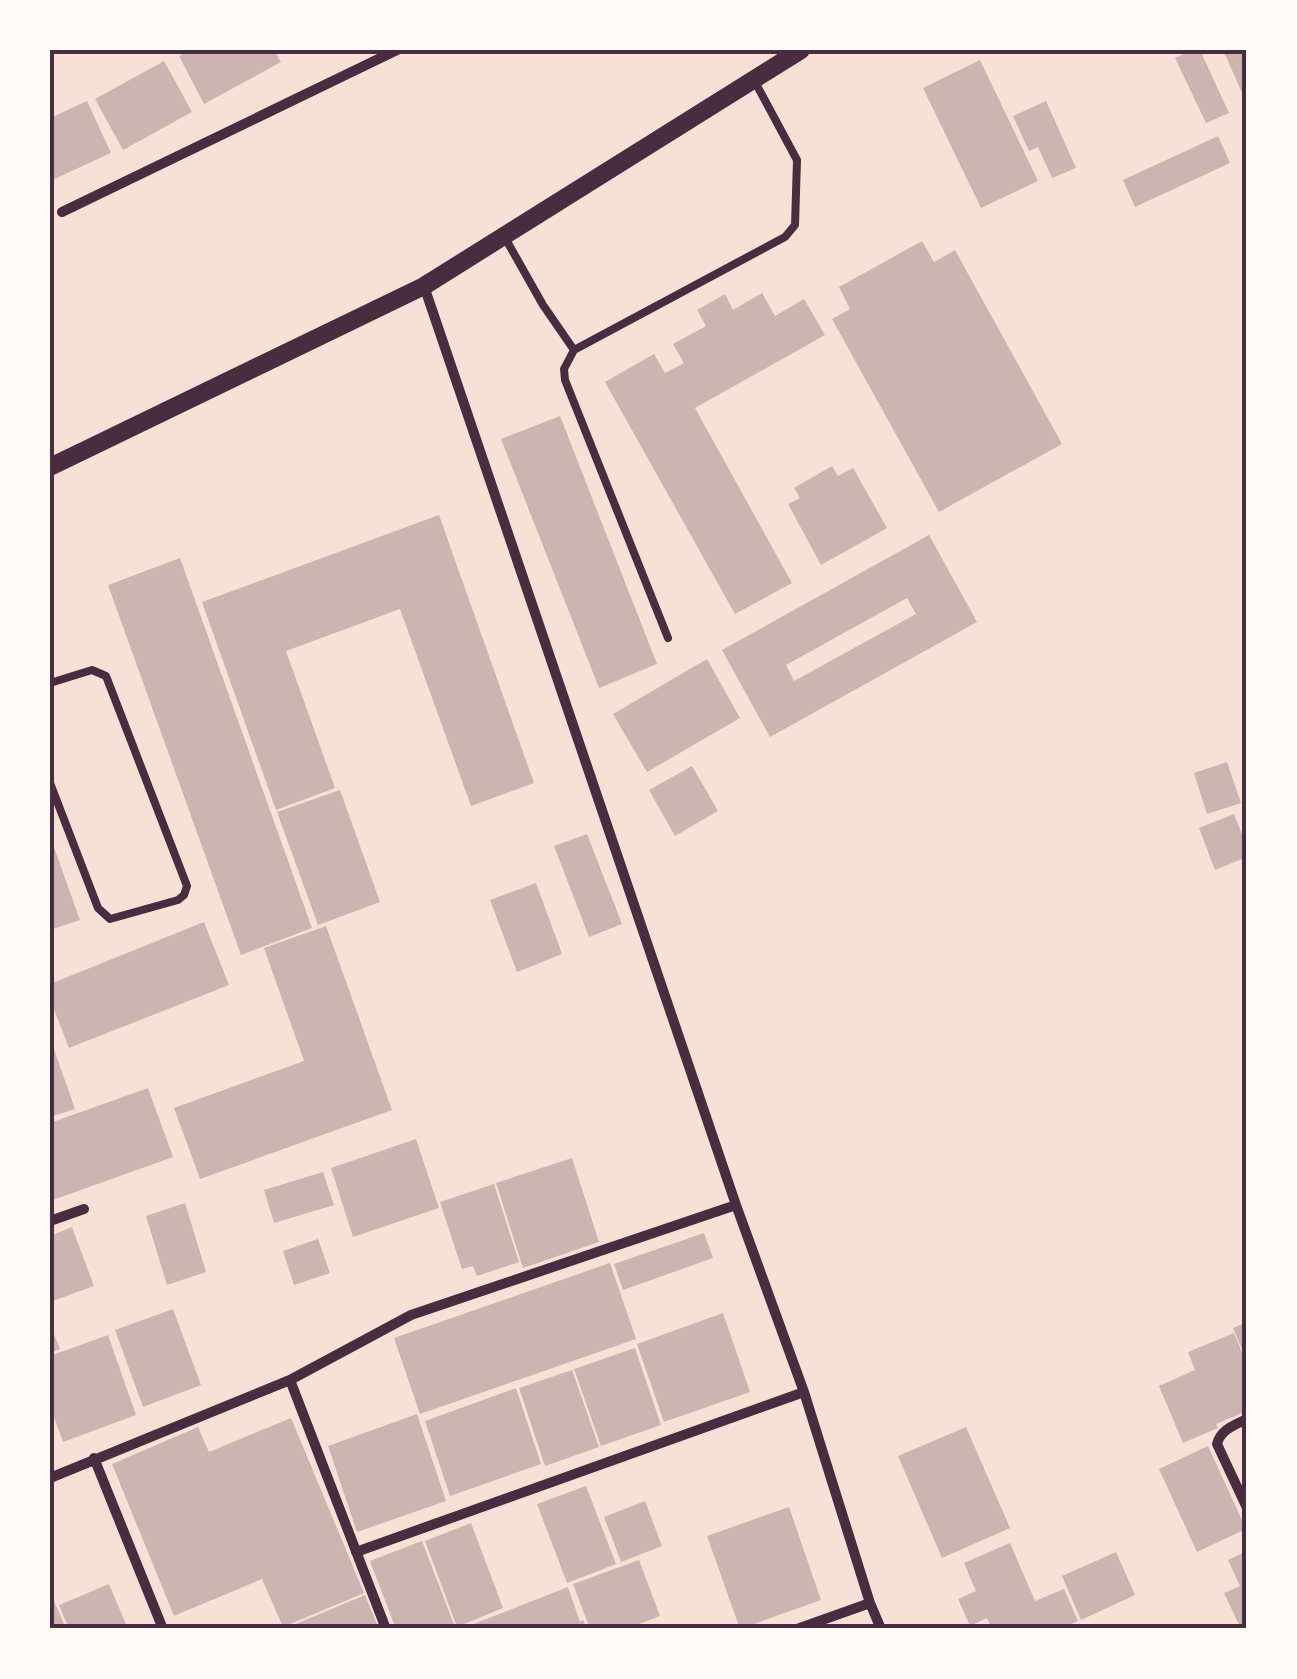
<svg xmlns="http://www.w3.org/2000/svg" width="1297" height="1679" font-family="'IBM Plex Sans',sans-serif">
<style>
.building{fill:#ccb4b1;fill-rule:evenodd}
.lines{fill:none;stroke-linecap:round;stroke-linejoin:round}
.service{stroke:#4a2c40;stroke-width:8}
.minor{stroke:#4a2c40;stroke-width:10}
.tertiary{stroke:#4a2c40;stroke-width:18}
.neatline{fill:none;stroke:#4a2c40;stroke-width:4}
</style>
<rect width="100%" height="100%" fill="#f7e1d7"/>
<path class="building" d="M 190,50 L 274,50 L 281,62 L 204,104 L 179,56 Z
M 1192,50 L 1200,50 L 1229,113 L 1206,123 L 1175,58 Z
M 1223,50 L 1247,50 L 1247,104 Z
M 980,60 L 1038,181 L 981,208 L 923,88 Z
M 164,61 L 192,112 L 123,150 L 95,99 Z
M 87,101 L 111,153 L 50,181 L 50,118 Z
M 1046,101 L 1076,168 L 1052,178 L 1038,147 L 1029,151 L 1013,116 Z
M 1218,136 L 1230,163 L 1135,207 L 1123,180 Z
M 922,241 L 934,262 L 955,250 L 1062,444 L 939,512 L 832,319 L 850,309 L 839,287 Z
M 762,293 L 775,316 L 804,299 L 825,335 L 695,408 L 792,583 L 735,614 L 605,382 L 654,354 L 665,373 L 684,363 L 673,344 L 706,326 L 697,310 L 725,294 L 733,310 Z
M 560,416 L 657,664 L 599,688 L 501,439 Z
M 832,466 L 838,476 L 853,468 L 887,528 L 821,565 L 788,504 L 800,498 L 794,488 Z
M 439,515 L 534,783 L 471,806 L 400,609 L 286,651 L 335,788 L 276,810 L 202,602 Z
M 929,535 L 977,622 L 770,737 L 722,650 ZM 907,598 L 916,614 L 794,681 L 786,665 Z
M 180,558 L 312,928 L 241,955 L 108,585 Z
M 707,659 L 740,718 L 647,772 L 613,714 Z
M 1227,762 L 1241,803 L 1207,814 L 1194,773 Z
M 692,766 L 718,811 L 675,836 L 649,790 Z
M 340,790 L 380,902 L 318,925 L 277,812 Z
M 1234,814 L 1247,847 L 1247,857 L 1215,870 L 1199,828 Z
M 587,834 L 622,924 L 589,937 L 554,846 Z
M 50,836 L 80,920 L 50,930 Z
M 536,883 L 562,954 L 517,972 L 490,900 Z
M 204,922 L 229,985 L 69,1048 L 50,999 L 50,984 Z
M 326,926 L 392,1110 L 200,1179 L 174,1108 L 304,1061 L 264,948 Z
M 50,1038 L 75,1109 L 50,1117 Z
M 148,1088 L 173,1157 L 50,1201 L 50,1123 Z
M 416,1139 L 439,1208 L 353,1237 L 331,1168 Z
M 572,1158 L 599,1242 L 523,1268 L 496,1183 Z
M 323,1172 L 334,1205 L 274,1223 L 264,1190 Z
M 494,1184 L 519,1262 L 477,1276 L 473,1266 L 462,1269 L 440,1202 Z
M 185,1203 L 206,1272 L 167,1285 L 146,1216 Z
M 72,1227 L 94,1286 L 50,1302 L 50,1236 Z
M 704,1233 L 713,1258 L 623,1290 L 614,1264 Z
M 318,1239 L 330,1273 L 294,1285 L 283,1251 Z
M 610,1263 L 636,1339 L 420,1414 L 394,1338 Z
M 173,1309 L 201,1385 L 143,1407 L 115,1330 Z
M 723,1313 L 750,1392 L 664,1422 L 637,1344 Z
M 1247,1322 L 1247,1361 L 1233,1328 Z
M 50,1324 L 60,1349 L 50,1353 Z
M 1234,1333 L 1247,1365 L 1247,1411 L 1216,1424 L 1218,1428 L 1183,1443 L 1159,1386 L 1195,1370 L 1188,1352 Z
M 108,1335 L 136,1415 L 63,1442 L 50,1406 L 50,1356 Z
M 635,1348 L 661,1425 L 601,1446 L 574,1369 Z
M 572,1370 L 599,1447 L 545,1466 L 519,1388 Z
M 516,1388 L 541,1464 L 450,1496 L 425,1421 Z
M 417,1414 L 446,1501 L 357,1532 L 328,1446 Z
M 291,1418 L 364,1593 L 283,1627 L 262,1579 L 174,1616 L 112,1464 L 198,1427 L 209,1452 Z
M 966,1427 L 1010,1528 L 942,1558 L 898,1456 Z
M 1208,1446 L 1246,1529 L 1197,1552 L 1159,1469 Z
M 586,1486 L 616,1564 L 567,1583 L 537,1504 Z
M 645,1501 L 662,1546 L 621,1562 L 604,1517 Z
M 789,1507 L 821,1600 L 740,1629 L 707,1536 Z
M 471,1523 L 503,1608 L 457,1627 L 425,1541 Z
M 422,1541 L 455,1627 L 450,1629 L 396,1629 L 370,1561 Z
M 1010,1543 L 1035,1601 L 1064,1589 L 1078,1621 L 1060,1629 L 992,1629 L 987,1618 L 970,1626 L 958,1599 L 976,1591 L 964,1563 Z
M 1247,1551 L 1247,1629 L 1241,1629 L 1224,1593 L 1240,1586 L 1228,1560 Z
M 1116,1552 L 1135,1595 L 1081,1620 L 1062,1576 Z
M 639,1560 L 660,1616 L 626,1629 L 590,1629 L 573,1584 Z
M 109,1584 L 128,1629 L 69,1629 L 59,1605 Z
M 568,1587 L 580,1622 L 583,1620 L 587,1629 L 461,1629 Z
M 365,1595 L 379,1629 L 284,1629 Z
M 54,1601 L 66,1629 L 50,1629 L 50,1603 Z"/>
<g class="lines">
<path class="service" d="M 504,236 L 543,305 L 574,350
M 668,638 L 565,380 L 564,369 L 574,350 L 785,237 L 795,225 L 797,160 L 754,80
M 50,683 L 92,670 L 106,676 L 187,886 L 184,895 L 178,900 L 110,919 L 98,908 L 50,783"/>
<path class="minor" d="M 62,212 L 397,50
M 424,286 L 736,1205 L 804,1392 L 870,1603 L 881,1629
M 50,1221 L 84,1209
M 290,1380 L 386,1629
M 1247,1419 C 1235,1425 1221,1429 1217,1444 L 1247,1508
M 94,1458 L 163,1629
M 50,1478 L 290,1380 L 411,1315 L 736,1205
M 356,1552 L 804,1392
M 797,1629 L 870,1603"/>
<path class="tertiary" d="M 50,467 L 424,286 L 801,50"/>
</g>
<rect width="1297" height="1679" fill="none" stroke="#fffaf5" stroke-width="105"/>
<rect x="52" y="52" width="1192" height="1574" class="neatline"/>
</svg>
